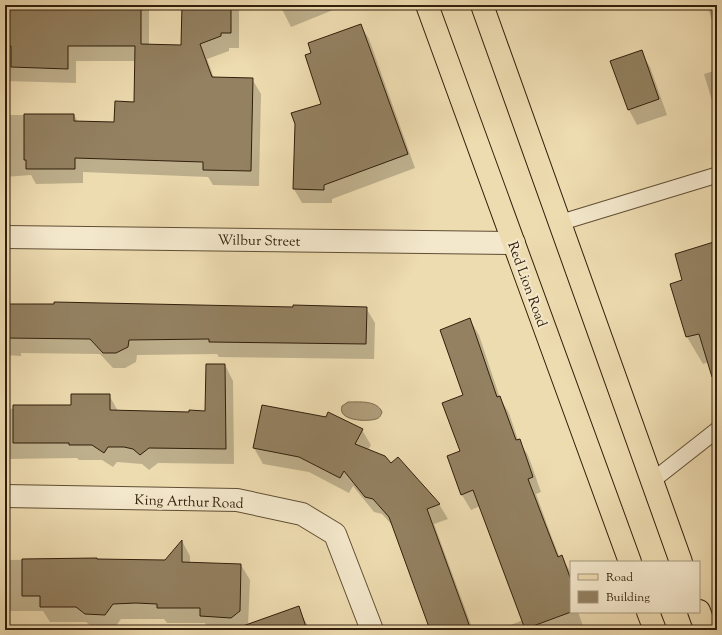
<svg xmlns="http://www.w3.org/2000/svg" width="722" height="635" font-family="'Sorts Mill Goudy',serif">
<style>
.water{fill:#ae9c79;stroke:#7c6a4d}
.shadow{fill:#0003}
.building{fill:#938161;stroke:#311f0b}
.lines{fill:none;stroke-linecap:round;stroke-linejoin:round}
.service-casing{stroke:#604e34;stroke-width:17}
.minor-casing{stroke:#604e34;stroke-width:24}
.primary-casing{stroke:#311f0b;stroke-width:24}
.service{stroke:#f4e8cc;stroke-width:15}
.minor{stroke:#f4e8cc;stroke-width:22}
.primary{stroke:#eedcb1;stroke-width:22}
.labels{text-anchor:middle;stroke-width:4;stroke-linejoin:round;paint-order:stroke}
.street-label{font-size:14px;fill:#311f0b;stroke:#f4e8cc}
</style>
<rect width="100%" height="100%" fill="#eedcb1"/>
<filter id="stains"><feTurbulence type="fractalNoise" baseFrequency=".005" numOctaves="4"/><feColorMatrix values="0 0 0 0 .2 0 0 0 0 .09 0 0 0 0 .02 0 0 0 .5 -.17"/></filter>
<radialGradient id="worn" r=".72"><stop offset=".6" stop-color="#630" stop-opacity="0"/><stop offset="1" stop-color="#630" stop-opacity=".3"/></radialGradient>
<path class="water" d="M 348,402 C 359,402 377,400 382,412 C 381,415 380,418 376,419 C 367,422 337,421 342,406 Z"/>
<path class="shadow" d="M 5,5 L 149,5 L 149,45 L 182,46 L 183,5 L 239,5 L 239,48 L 229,48 L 229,51 L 207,59 L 214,78 L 252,79 L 261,94 L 259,186 L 213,185 L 208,177 L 83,172 L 83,183 L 36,184 L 31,175 L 5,177 L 5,115 L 74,115 L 78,122 L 115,123 L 135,103 L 135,61 L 76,61 L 76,83 L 5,81 Z
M 280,5 L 343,5 L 343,6 L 291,27 Z
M 707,5 L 717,5 L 717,36 Z
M 361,26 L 369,39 L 415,168 L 332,199 L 332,203 L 302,203 L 294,189 L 322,104 L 313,53 Z
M 641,52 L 650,67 L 667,115 L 637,125 L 629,110 L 611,62 Z
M 717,70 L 717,110 L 713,104 L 704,74 Z
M 717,242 L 717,376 L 709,362 L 703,364 L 687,337 L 684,281 Z
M 5,304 L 366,308 L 375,323 L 374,359 L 219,357 L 217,354 L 137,355 L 136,362 L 125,368 L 113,368 L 100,354 L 21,353 L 21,356 L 5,355 Z
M 470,320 L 479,335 L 500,398 L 509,413 L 518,440 L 528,455 L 541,492 L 536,494 L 552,538 L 560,558 L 562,557 L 571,573 L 571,612 L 578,612 L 583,626 L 579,627 L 580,630 L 498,630 L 523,620 L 480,506 L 471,510 L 462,495 L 448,457 L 461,452 Z
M 225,365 L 233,381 L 234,464 L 158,463 L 149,470 L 142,464 L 117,462 L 113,467 L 102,460 L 79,460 L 77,458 L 5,459 L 5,409 L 72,406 L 109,395 L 118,411 L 190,413 L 206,412 Z
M 263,406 L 362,430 L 371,445 L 368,450 L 391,465 L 439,504 L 448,519 L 434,524 L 473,630 L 431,630 L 393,526 L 382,514 L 374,512 L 353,486 L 349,493 L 309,472 L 263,464 L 254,448 Z
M 182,541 L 190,556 L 190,563 L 241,565 L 250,580 L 248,626 L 243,630 L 209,630 L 205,623 L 167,623 L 164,619 L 121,619 L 113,630 L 94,629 L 86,622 L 50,622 L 43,611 L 5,611 L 5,560 L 96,559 L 166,561 Z
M 298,607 L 310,630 L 260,630 Z"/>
<path class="building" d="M 5,5 L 141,5 L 141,44 L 181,45 L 182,5 L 231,5 L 231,33 L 221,33 L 221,36 L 200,44 L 212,77 L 253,78 L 251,171 L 203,170 L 203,162 L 75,158 L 75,169 L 26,169 L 26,160 L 24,160 L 24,114 L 74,114 L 74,121 L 114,122 L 115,101 L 134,102 L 135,46 L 68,46 L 68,69 L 11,67 L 11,46 L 5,46 Z
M 361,24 L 408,154 L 324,185 L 324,190 L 293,189 L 295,124 L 291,113 L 321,104 L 305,55 L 311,53 L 308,43 Z
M 642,50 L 659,99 L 628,110 L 610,61 Z
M 717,241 L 717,376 L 712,377 L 699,334 L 686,337 L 670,284 L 682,280 L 675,254 Z
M 54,302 L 293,307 L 293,305 L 367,307 L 366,344 L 209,342 L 209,339 L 129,340 L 128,347 L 116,353 L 103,353 L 90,339 L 5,338 L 5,304 L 54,304 Z
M 470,318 L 497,397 L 500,396 L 516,440 L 520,439 L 533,477 L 528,479 L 544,521 L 558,557 L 562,555 L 571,580 L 571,612 L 525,629 L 473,490 L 461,495 L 447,456 L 460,451 L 442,403 L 463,395 L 440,330 Z
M 206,364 L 225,364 L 226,449 L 149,448 L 140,455 L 133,449 L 124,447 L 108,447 L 104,453 L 92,445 L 69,445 L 69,443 L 13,443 L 13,405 L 71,405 L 71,394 L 110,394 L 110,410 L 189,412 L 189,410 L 205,411 Z
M 262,405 L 326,417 L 328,412 L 363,429 L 355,444 L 385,456 L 391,463 L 398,457 L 440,504 L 427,509 L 471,630 L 430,630 L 389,517 L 373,499 L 365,497 L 344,471 L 340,478 L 299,457 L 253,448 Z
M 182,540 L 182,562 L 241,564 L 240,611 L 231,618 L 200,616 L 200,608 L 157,608 L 157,604 L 136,603 L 113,604 L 105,615 L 85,614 L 76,607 L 40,607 L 40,596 L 22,596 L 22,559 L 97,558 L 97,559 L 165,560 Z
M 299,606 L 307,630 L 241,630 L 240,627 Z"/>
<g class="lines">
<g class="service-casing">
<path id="service" d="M 559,223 L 717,175
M 652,481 L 717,430"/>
</g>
<g class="minor-casing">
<path id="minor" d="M 5,237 L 514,243
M 5,496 L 237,500 L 302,514 L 335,534 L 372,630"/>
</g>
<g class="primary-casing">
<path id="primary" d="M 427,5 L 630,562
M 482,5 L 681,562
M 699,611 L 706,630
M 648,612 L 655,630"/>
</g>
<use href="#service" class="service"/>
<use href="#minor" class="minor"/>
<use href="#primary" class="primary"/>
</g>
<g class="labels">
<g class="street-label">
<text transform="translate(259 240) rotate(1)" y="5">Wilbur Street</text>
<text transform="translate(528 284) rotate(70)" y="5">Red Lion Road</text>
<text transform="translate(189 501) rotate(2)" y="5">King Arthur Road</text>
</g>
</g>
<rect width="722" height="635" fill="none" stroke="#eedcb1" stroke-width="20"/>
<rect x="6" y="6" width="710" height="623" fill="none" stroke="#311f0b" stroke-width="2"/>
<rect x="10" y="10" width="702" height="615" fill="none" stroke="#311f0b"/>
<rect x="570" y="561" width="130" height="52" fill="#f4e8cc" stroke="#a6987f"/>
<rect x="578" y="574" width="20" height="6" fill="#eedcb1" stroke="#a6987f"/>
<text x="606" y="581" font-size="12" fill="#311f0b">Road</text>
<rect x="578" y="591" width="20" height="12" fill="#938161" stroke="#a6987f"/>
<text x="606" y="601" font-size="12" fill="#311f0b">Building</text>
<rect width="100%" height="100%" filter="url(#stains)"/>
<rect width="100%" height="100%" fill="url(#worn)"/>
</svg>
